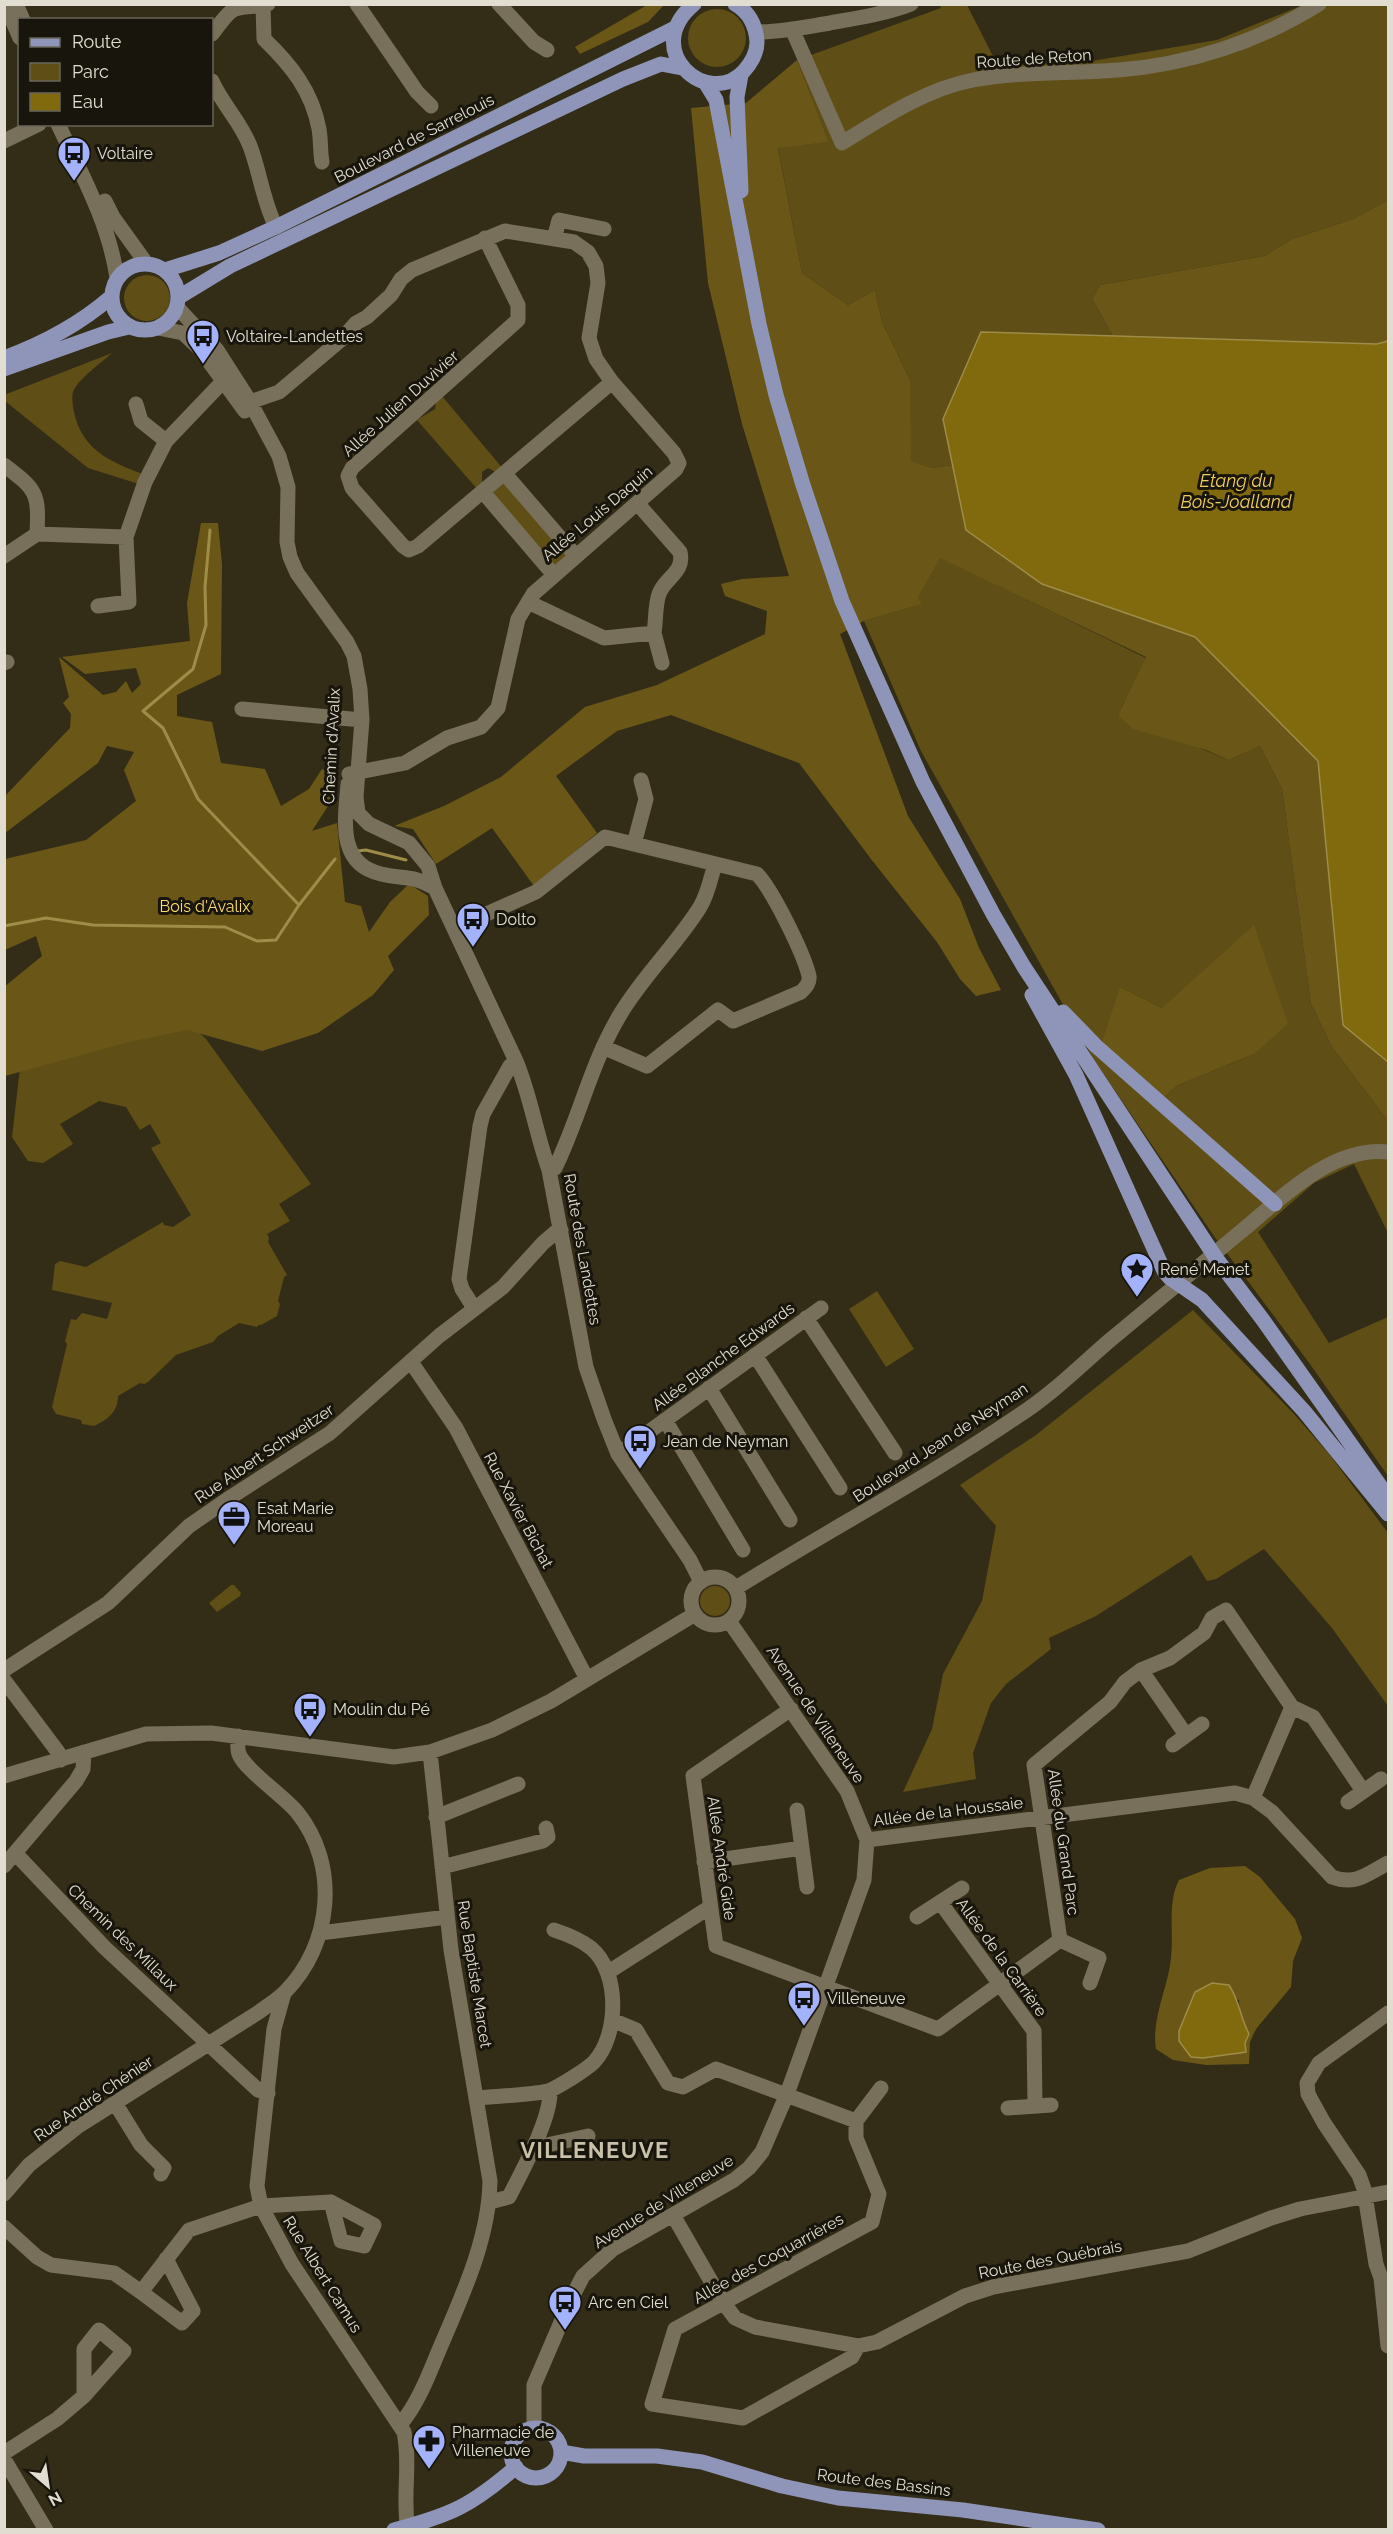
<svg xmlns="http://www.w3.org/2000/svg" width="1393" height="2534" font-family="Raleway,sans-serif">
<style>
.green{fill:#5f4e15;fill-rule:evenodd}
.forest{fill:#6a5718;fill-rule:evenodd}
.water{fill:#81690d;stroke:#9e8c48;stroke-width:1.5}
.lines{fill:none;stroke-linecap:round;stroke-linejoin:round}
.stream{stroke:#9e8c48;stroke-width:3}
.minor{stroke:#78705a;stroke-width:15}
.major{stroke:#8f95b9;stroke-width:15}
.labels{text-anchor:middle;stroke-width:6;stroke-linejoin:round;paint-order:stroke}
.street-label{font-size:16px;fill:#e1ddd0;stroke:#18150c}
.poi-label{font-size:16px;fill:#e1ddd0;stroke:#18150c;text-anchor:start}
.park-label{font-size:16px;fill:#fdda6d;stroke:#18150c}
.water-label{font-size:18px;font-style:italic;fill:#eecc5e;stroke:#18150c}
.district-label{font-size:22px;font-weight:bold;letter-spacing:1.5px;fill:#c8c0a8;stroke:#18150c}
</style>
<rect width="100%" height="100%" fill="#332d18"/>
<path class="green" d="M 940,5 L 967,5 L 998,66 L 1092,61 L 1217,40 L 1303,5 L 1388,5 L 1388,200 L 1353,219 L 1292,239 L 1264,256 L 1100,285 L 1092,299 L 1113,336 L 981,332 L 943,419 L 953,465 L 932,468 L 910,461 L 910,380 L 882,322 L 875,290 L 848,305 L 802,273 L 778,147 L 829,142 L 797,60 L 941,8 Z
M688 38a29 29 0 1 1 58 0a29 29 0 1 1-58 0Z
M124 298a23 23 0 1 1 46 0a23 23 0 1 1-46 0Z
M 112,353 C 102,362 77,380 73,392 C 71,401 74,412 76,420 C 87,453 114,463 145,475 L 139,484 L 88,468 L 5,401 L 4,395 Z
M 442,396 L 504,470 L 499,474 L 488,468 L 482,472 L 482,481 L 485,485 L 478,490 L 417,420 L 435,409 L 436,402 Z
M 503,483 L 509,484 L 567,553 L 567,558 L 557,566 L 550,565 L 493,499 L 493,491 Z
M 940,557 L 1146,658 L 1118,715 L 1229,760 L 1260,746 L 1282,789 L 1311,1004 L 1332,1047 L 1388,1121 L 1388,1233 L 1354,1164 L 1314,1183 L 1258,1232 L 1329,1343 L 1388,1317 L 1388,1476 L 1310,1364 L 1214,1236 L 1094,1060 L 921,751 L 864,621 L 921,604 L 918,598 ZM 1120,987 L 1254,1054 L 1178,1085 L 1156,1104 Z
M 189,1023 L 206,1039 L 311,1184 L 279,1204 L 290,1221 L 267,1234 L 269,1238 L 268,1242 L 287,1275 L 284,1277 L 278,1301 L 280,1304 L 277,1316 L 261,1325 L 258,1325 L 257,1327 L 239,1323 L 218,1336 L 213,1342 L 176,1355 L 148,1382 L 144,1384 L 140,1383 L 118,1396 C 118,1411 109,1419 94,1426 L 82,1424 L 81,1420 L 56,1414 L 52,1407 L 67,1344 L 65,1341 L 71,1319 L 76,1320 L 82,1313 L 107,1319 L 112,1303 L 52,1290 L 55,1264 L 60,1261 L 86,1267 L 163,1222 L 164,1225 L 173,1227 L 191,1215 L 151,1148 L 161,1143 L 150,1124 L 140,1130 L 126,1107 L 99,1101 L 60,1124 L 73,1144 L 43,1163 L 28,1161 L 12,1137 L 20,1068 Z
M 877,1291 L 914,1349 L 886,1367 L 849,1309 Z
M 1193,1310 L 1294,1414 L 1329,1454 L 1388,1533 L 1388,1706 L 1332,1628 L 1264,1549 L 1216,1579 L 1207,1581 L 1191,1555 L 1096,1616 L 1049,1638 L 1051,1649 L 1006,1684 L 991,1703 L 973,1753 L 976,1779 L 903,1792 L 932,1729 L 943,1674 L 982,1601 L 996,1526 L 960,1485 L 1036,1435 Z
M 231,1585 L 234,1585 L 241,1593 L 240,1596 L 217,1612 L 209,1603 Z
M700 1601a15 15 0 1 1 30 0a15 15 0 1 1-30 0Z"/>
<path class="forest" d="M 647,5 L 664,5 L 648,22 L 580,54 L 575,47 Z
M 797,60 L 829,142 L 778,148 L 802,273 L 848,305 L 875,290 L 882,322 L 910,380 L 911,461 L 932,468 L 953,465 L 966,530 L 1042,584 L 1195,637 L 1318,761 L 1343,1025 L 1388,1062 L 1388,1121 L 1332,1047 L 1311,1004 L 1282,789 L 1260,746 L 1229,760 L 1206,750 L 1133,729 L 1118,715 L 1146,657 L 940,558 L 918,598 L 922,604 L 864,621 L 840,634 L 908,816 L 960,899 L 979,948 L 1001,990 L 976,996 L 960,979 L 937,942 L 871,859 L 799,763 L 671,715 L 617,731 L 556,776 L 597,833 L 534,886 L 492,828 L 436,864 L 413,829 L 394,826 L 444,806 L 501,777 L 585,707 L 657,685 L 765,634 L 767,611 L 725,596 L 721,584 L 742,579 L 789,576 L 742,424 L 708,283 L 691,108 L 746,103 Z
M 1388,200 L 1388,341 L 1377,344 L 1113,336 L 1092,299 L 1100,285 L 1264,256 L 1292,239 L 1353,219 Z
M 201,523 L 218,523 L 222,564 L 221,674 L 177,695 L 177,716 L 212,722 L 221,763 L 265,769 L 281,806 L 309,789 L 322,769 L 336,775 L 337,792 L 312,831 L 337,823 L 345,902 L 361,906 L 369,932 L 390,902 L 409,884 L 428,896 L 429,915 L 388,956 L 394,970 L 373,995 L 318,1033 L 262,1051 L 187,1030 L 129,1042 L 5,1076 L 4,987 L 42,956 L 36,936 L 5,950 L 5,859 L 86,840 L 136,801 L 124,770 L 134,752 L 107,746 L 98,763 L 5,833 L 5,796 L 70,728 L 71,714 L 63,703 L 69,697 L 59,657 L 103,695 L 116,692 L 126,681 L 132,693 L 141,684 L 136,668 L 85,674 L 62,657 L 190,641 L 187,603 Z
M 1254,925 L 1288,1024 L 1254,1054 L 1178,1085 L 1156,1104 L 1097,1057 L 1120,987 L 1162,1008 Z
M 1245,1866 L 1260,1877 L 1295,1919 L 1302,1938 L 1293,1961 L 1291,1987 L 1256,2029 L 1250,2042 L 1249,2064 L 1206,2065 L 1173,2060 L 1156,2049 C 1151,2019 1168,1988 1171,1958 C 1174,1931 1167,1903 1179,1880 L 1210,1868 ZM 1195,1992 L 1239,2000 L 1240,2018 L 1249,2034 L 1245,2043 L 1246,2052 L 1203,2058 L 1191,2057 L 1179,2031 Z"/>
<path class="water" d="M 981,332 L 1377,344 L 1388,341 L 1388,1062 L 1343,1025 L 1318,761 L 1195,637 L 1042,584 L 966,530 L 943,419 Z
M 1212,1983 L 1229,1985 C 1240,2002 1240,2017 1249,2034 L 1245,2043 L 1246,2052 L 1203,2058 L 1191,2057 L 1179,2041 L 1179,2031 L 1195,1992 Z"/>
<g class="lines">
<path class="stream" d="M 357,851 L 366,850 L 406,860
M 299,905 L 335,859
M 4,926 L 46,918 L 93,925 L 225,927 L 257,941 L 276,940 L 299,905 L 198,799 L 163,728 L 143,711 L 193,669 L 206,625 L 205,587 L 210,530"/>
<path class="minor" d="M 5,4 L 20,38
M 16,4 L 23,20
M 357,4 L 417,92 L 431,106
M 499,4 L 534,42 L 547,50
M 263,5 L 264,39 C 291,65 312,91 319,129 C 321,140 320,151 322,162
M 792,29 L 842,143 C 882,118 926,89 973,80 C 1020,71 1070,74 1118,70 C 1188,65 1260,41 1319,4
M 756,32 C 781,32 805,27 830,23 C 857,18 885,14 911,4
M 212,34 C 237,0 231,11 268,4
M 212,81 C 222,104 241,122 250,146 C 260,172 263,202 276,227
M 58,124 C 82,175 109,223 117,278
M 4,141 L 39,124
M 105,201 L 113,217 L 146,263
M 485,238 L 518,305 L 518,320 L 352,468 L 348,476 L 352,488 L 403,546 L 409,550 L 418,546 L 612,382
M 554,239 L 559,220 L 604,229
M 177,307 L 217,350 L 249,400 L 279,456 L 288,487 L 287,542 L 290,557 L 297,573 L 347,642 L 354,656 L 360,689 L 362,720 L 356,797 L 358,813 L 369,824 L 409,843 L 428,866 L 435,888 L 516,1061 C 531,1097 536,1134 549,1170 L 586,1367 L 604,1419 L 618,1454 L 690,1560 L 701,1582
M 158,328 L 183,333 L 200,349 L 245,411
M 136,404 L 141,421 L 166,441
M 241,405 L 279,392 L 343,338 L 356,323 L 367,317 L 391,295 L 401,279 L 412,270 L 505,231 L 574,242 L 588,252 L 596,266 L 598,283 L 589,338 L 596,359 L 612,382 L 674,453 L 679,463 L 676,469 L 533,594 L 518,619 L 498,708 L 481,727 L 447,738 L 405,763 L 349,774
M 4,465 C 37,490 39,493 37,534
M 505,474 L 575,555
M 483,492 L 553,574
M 4,556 L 37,534 L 126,537 L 145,482 L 166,441 L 230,374
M 528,602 L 604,638 L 654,633 C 656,621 655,605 659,594 C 665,577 685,573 680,552 L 638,504
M 98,606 L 129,602 L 126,537
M 654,633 L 662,663
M 4,663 L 7,662
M 242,709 L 362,720
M 348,784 C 345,820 337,864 381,874 C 405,880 411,874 435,888
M 634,844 L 646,799 L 641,780
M 455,928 L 536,892 L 605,837 L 757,874 C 772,889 804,954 809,976 C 810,983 806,987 801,992 L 733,1021 L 718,1010 L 647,1066 L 603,1047
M 549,1170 L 555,1168 C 580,1117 591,1062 621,1013 C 644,975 677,944 700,907 C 708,894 711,877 715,864
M 474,1308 L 462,1289 L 459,1279 L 480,1126 L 483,1114 L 510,1066 L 516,1061
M 806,1318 L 895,1453
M 755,1355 L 840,1488
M 411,1362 L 456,1428 L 587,1679
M 709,1388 L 790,1520
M 665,1420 L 743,1550
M 618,1454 L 821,1308
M691 1601a24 24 0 1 1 48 0a24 24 0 1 1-48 0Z
M 736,1588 C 829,1530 927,1478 1018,1416 C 1051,1395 1080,1366 1109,1341 C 1152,1305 1195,1270 1238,1234 C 1280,1200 1330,1146 1388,1152
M 4,1670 L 108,1603 L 189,1526 L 231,1497 L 330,1433 L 439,1336 L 503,1287 L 543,1243 L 557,1231 L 561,1230
M 1141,1670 L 1186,1735
M 4,1680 L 58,1752 L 61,1760
M 1292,1707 L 1313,1717 L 1363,1791
M 791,1709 L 693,1776 L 716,1946 L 938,2029 L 1060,1940 L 1034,1765 L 1110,1702 L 1125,1682 L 1141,1670 L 1170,1658 L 1204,1633 L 1212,1618 L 1226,1610 L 1292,1707 L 1253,1798
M 1173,1745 L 1202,1724
M 4,1776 L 146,1734 L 211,1733 L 394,1757 L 430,1752 L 492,1730 L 551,1701 L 695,1614
M 1348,1802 L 1381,1779
M 797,1810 L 807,1887
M 436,1817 L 518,1784
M 867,1840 L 1235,1793 L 1253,1798 L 1272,1812 L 1332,1877 C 1356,1886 1367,1874 1388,1863
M 15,1853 L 104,1947 L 258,2090 L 268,2093
M 704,1862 L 802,1848
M 4,1866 L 76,1781 L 83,1769 L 84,1752
M 442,1867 L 543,1841 L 548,1837 L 546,1828
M 940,1902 L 1034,2031 L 1035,2106
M 917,1917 L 962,1888
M 320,1933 L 447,1917
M 1060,1940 L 1099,1958 L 1090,1983
M 610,1971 L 710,1907
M 284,1993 L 274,2029 L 257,2186 L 261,2206 L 292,2264 L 404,2432 C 411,2464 402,2498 408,2530
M 1388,2013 L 1319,2063 L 1307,2083 L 1308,2094 L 1324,2123 L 1359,2175 L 1364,2189 L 1376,2264 L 1381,2278 L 1388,2346
M 612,2020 L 636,2030 L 668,2083 L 683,2087 L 716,2069 L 856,2121 L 856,2138 L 879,2194 L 872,2222 L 675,2329 L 652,2404 L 743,2418 L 852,2357 L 858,2346
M 478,2098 C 494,2096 539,2095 551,2090 C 561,2085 586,2070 594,2062 C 619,2035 620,1972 591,1948 C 580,1939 566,1934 554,1930
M 115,2103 L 141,2145 L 164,2168 L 161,2174
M 1008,2108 L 1051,2105
M 856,2121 L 881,2088
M 533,2148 L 588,2136
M 4,2194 L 29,2165 L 77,2127 L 259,2012 C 267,2006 277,2000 285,1992 C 332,1945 340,1865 297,1812 C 284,1796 245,1770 239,1754 C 237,1749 238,1742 238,1736
M 490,2202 L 509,2197 C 522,2171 551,2119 550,2091
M 673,2215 L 723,2302 L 735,2318 L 755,2327 L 858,2346 L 877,2342 L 965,2296 L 993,2287 L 1188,2251 L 1271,2218 L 1300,2209 L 1388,2192
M 4,2227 L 37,2257 L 51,2265 L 114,2273 L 141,2292 L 189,2230 L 261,2206 L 331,2202 L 374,2225 L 364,2246 L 341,2241 L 331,2202
M 141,2292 L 182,2323 L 193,2311 L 166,2259
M 400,2425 C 420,2401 430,2371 442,2343 C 464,2292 489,2237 490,2181 L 451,1950 L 430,1752
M 534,2428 L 534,2385 L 571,2299 L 583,2276 L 613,2249 L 734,2180 L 749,2168 L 762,2152 L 787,2094 L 864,1880 L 867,1840 L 847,1791 L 729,1621
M 4,2453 L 57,2419 L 84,2396 L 124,2351 L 99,2330 L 84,2349 L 84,2396
M 4,2459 L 46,2530"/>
<path class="major" d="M 694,4 C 639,50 708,110 744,71 C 752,62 757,53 757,42 C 756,26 749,12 735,4
M 741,75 L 737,97 L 741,191
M 705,82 L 716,100 L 759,324 L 776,395 L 803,485 L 842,601 L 923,782 L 993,914 L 1024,967 L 1216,1258 L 1263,1320 L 1388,1497
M112 297a33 33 0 1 1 66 0a33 33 0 1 1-66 0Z
M 165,270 L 219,253 L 276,227 L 675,28
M 179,297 L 230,266 L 623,79 L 661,64 L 682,68
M 4,358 C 42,344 81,323 111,297
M 4,369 L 108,332 L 129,327
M 1032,995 L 1076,1075 L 1164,1271 L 1170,1278 L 1202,1300 L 1304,1411 L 1388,1514
M 1063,1012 L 1096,1046 L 1275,1204
M511 2453a25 25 0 1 1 50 0a25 25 0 1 1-50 0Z
M 561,2452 L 584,2456 L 657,2456 L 702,2462 L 782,2486 L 838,2498 L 963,2510 L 1098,2530
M 394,2530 C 451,2515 471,2506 516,2467"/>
</g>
<defs>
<g id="bus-pin" transform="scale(1.725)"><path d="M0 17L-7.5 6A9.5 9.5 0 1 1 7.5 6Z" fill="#a4b2fc" stroke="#18150c"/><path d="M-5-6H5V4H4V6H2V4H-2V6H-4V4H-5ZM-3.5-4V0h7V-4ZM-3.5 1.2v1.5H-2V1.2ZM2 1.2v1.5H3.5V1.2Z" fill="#111"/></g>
<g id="sight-pin" transform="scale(1.725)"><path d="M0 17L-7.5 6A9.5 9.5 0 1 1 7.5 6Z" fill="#a4b2fc" stroke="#18150c"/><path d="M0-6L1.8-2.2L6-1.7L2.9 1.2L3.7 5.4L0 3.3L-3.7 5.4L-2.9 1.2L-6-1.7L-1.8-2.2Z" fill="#111"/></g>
<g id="office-pin" transform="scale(1.725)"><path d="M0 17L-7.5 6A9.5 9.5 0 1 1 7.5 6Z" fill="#a4b2fc" stroke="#18150c"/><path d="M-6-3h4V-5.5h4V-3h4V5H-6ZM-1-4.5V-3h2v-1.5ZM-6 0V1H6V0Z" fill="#111"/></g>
<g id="pharmacy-pin" transform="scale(1.725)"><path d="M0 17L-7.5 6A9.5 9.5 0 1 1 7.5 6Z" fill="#a4b2fc" stroke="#18150c"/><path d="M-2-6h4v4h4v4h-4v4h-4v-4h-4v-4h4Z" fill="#111"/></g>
</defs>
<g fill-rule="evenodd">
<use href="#bus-pin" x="74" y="153"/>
<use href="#bus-pin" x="203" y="336"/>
<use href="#bus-pin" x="473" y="919"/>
<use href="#sight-pin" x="1137" y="1269"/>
<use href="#bus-pin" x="640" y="1441"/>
<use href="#office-pin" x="234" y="1517"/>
<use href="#bus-pin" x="310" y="1709"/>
<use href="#bus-pin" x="804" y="1998"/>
<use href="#bus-pin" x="565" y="2302"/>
<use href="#pharmacy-pin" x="429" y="2441"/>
</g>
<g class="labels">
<g class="street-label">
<text transform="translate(1034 58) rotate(-4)" y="6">Route de Reton</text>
<text transform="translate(414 138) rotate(-27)" y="6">Boulevard de Sarrelouis</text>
<text transform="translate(400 403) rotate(-42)" y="6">Allée Julien Duvivier</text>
<text transform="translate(597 513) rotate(-40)" y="6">Allée Louis Daquin</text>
<text transform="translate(331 746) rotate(-87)" y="6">Chemin d'Avalix</text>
<text transform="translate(583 1249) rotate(80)" y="6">Route des Landettes</text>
<text transform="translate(723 1356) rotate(-36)" y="6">Allée Blanche Edwards</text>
<text transform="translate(940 1442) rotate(-33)" y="6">Boulevard Jean de Neyman</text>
<text transform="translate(264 1453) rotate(-34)" y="6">Rue Albert Schweitzer</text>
<text transform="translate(519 1510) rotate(62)" y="6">Rue Xavier Bichat</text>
<text transform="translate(816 1714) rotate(56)" y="6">Avenue de Villeneuve</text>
<text transform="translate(948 1811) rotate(-7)" y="6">Allée de la Houssaie</text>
<text transform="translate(1064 1842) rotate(82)" y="6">Allée du Grand Parc</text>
<text transform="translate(722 1858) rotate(82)" y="6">Allée André Gide</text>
<text transform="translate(123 1937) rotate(44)" y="6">Chemin des Millaux</text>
<text transform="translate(1002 1957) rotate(54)" y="6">Allée de la Carrière</text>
<text transform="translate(475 1974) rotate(81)" y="6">Rue Baptiste Marcet</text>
<text transform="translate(93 2098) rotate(-34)" y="6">Rue André Chénier</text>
<text transform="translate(663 2201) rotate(-32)" y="6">Avenue de Villeneuve</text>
<text transform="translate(768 2258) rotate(-29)" y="6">Allée des Coquarrières</text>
<text transform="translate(1050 2259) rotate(-11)" y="6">Route des Québrais</text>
<text transform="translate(323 2274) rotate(58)" y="6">Rue Albert Camus</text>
<text transform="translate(884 2482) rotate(7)" y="6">Route des Bassins</text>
</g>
<g class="poi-label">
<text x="97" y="159">Voltaire</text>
<text x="226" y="342">Voltaire-Landettes</text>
<text x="496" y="925">Dolto</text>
<text x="1160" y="1275">René Menet</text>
<text x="663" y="1447">Jean de Neyman</text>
<text x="257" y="1514">Esat Marie<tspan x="257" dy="18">Moreau</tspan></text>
<text x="333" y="1715">Moulin du Pé</text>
<text x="827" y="2004">Villeneuve</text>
<text x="588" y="2308">Arc en Ciel</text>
<text x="452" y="2438">Pharmacie de<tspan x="452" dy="18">Villeneuve</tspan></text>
</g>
<g class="park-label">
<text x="205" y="912">Bois d'Avalix</text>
</g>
<g class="water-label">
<text x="1236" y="487">Étang du<tspan x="1236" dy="21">Bois-Joalland</tspan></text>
</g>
<g class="district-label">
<text x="595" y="2158">VILLENEUVE</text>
</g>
</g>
<rect width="1393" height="2534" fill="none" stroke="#e1ddd0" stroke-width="12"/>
<rect x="18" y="18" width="195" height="108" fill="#18150c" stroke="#68655a" stroke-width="1.5"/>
<rect x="30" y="38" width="30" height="9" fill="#8f95b9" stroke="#68655a" stroke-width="1.5"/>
<text x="72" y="48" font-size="18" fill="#e1ddd0">Route</text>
<rect x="30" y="63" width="30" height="18" fill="#5f4e15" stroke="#68655a" stroke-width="1.5"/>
<text x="72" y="78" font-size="18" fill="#e1ddd0">Parc</text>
<rect x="30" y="93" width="30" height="18" fill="#81690d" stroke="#68655a" stroke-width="1.5"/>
<text x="72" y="108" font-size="18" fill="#e1ddd0">Eau</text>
<g transform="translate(48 2486) rotate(151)" stroke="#18150c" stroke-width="4.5" paint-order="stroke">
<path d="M0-4.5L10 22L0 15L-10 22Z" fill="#e1ddd0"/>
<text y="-9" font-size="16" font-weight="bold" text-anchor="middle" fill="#e1ddd0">N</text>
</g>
</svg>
